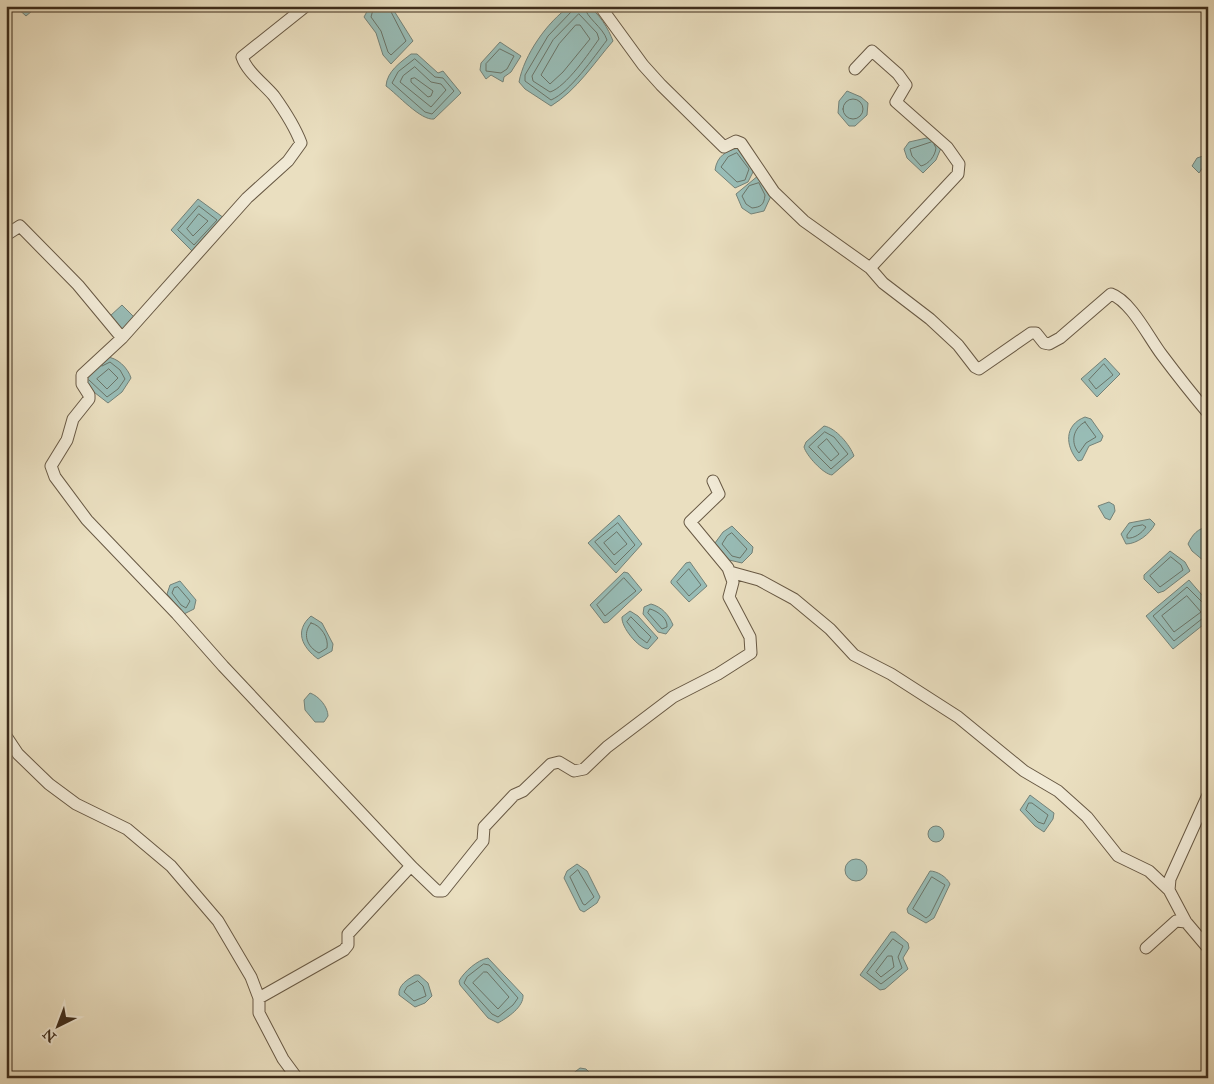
<svg xmlns="http://www.w3.org/2000/svg" width="1214" height="1084" font-family="'IM FELL Great Primer',serif">
<style>
.water{fill:#98bcb6;stroke:#748278}
.lines{fill:none;stroke-linecap:round;stroke-linejoin:round}
.shore{stroke:#6a7468;stroke-width:1}
.minor-casing{stroke:#685944;stroke-width:13}
.minor{stroke:#f1ead6;stroke-width:11}
</style>
<rect width="100%" height="100%" fill="#eadfc0"/>
<filter id="stains"><feTurbulence type="fractalNoise" baseFrequency=".004" numOctaves="4"/><feColorMatrix values="0 0 0 0 .2 0 0 0 0 .09 0 0 0 0 .02 0 0 0 .5 -.17"/></filter>
<radialGradient id="worn" r=".72"><stop offset=".6" stop-color="#630" stop-opacity="0"/><stop offset="1" stop-color="#630" stop-opacity=".3"/></radialGradient>
<path class="water" d="M 15,6 L 38,6 L 26,16 Z
M 370,6 L 391,6 L 413,41 L 391,64 L 383,55 L 376,33 L 364,17 Z
M 570,6 C 575,6 582,5 586,6 C 598,10 609,30 613,41 C 594,63 577,90 551,106 L 525,89 L 519,82 C 524,55 547,22 570,6 Z
M 500,42 L 521,56 L 511,72 L 504,77 L 503,82 L 491,75 L 486,79 L 480,70 L 481,63 Z
M 411,54 L 417,54 L 438,73 L 443,71 L 461,93 L 434,119 C 421,121 397,94 386,86 C 387,71 401,62 411,54 Z
M 847,91 L 861,97 L 868,103 L 867,115 L 855,126 L 849,126 L 838,113 L 839,101 Z
M 931,137 L 941,148 L 936,160 L 923,173 L 907,158 L 904,149 L 909,142 Z
M 738,148 L 754,170 L 748,182 L 735,188 L 715,170 C 717,156 726,151 738,148 Z
M 1206,155 L 1207,161 L 1199,173 L 1192,166 L 1197,158 Z
M 759,175 L 771,196 L 764,211 L 751,214 L 742,208 L 736,194 Z
M 198,199 L 224,218 L 193,252 L 171,230 Z
M 122,305 L 134,317 L 124,332 L 110,316 Z
M 106,357 C 117,357 128,368 131,378 L 122,392 L 108,403 L 90,389 L 85,376 Z
M 1105,358 L 1120,374 L 1097,397 L 1081,379 Z
M 1085,417 L 1091,419 L 1103,436 L 1101,441 L 1089,446 L 1082,460 L 1078,461 C 1065,446 1064,425 1085,417 Z
M 824,426 C 836,428 850,445 854,456 L 832,475 C 823,474 806,455 804,447 L 806,442 Z
M 1109,502 L 1114,505 L 1115,511 L 1110,520 L 1105,518 L 1098,506 Z
M 619,515 L 642,544 L 616,573 L 588,543 Z
M 1150,519 L 1155,524 C 1150,534 1137,544 1126,544 L 1121,534 L 1129,523 Z
M 732,526 L 753,547 L 752,553 L 742,563 L 729,560 L 715,543 L 723,532 Z
M 1208,527 L 1208,559 L 1204,561 L 1192,551 L 1188,544 C 1192,535 1198,528 1208,527 Z
M 1170,551 L 1185,562 L 1190,571 L 1164,591 L 1158,593 L 1144,579 L 1144,575 Z
M 690,562 L 707,586 L 689,602 L 671,583 L 671,581 L 686,563 Z
M 624,572 L 628,573 L 642,590 L 608,622 L 604,623 L 590,605 Z
M 1189,580 L 1208,602 L 1208,621 L 1173,649 L 1146,616 Z
M 180,581 L 196,600 L 194,609 L 184,614 L 167,594 L 170,585 Z
M 651,604 C 662,607 669,615 673,625 L 666,634 L 658,632 L 643,614 L 644,607 Z
M 630,611 L 638,616 L 658,638 L 648,649 C 638,648 621,627 622,617 Z
M 311,616 L 322,623 L 333,644 L 332,651 L 318,659 C 302,647 294,631 311,616 Z
M 310,693 C 319,696 328,707 328,716 L 324,722 L 315,722 L 305,710 L 304,700 Z
M 1030,795 L 1054,813 L 1053,819 L 1044,832 L 1035,826 L 1020,810 Z
M928 834a8 8 0 1 1 16 0a8 8 0 1 1-16 0Z
M845 870a11 11 0 1 1 22 0a11 11 0 1 1-22 0Z
M 577,864 L 587,871 L 600,897 L 597,903 L 584,912 L 580,910 L 564,878 L 567,871 Z
M 930,871 C 937,871 947,877 950,884 L 934,918 L 926,923 L 908,913 L 907,909 Z
M 891,932 L 895,932 L 908,943 L 909,948 L 903,958 L 908,969 L 885,989 L 880,990 L 860,975 Z
M 488,958 L 523,995 C 524,1007 507,1018 498,1023 L 488,1018 L 460,985 L 459,981 C 464,972 477,960 488,958 Z
M 415,975 L 419,975 L 428,983 L 432,996 L 425,1003 L 415,1007 L 399,995 C 398,985 407,980 415,975 Z
M 580,1068 L 586,1069 L 595,1078 L 567,1078 Z"/>
<g class="lines">
<path class="shore" d="M 374,6 L 371,17 L 381,31 L 388,52 L 391,55 L 406,41 L 388,6
M 572,6 L 571,12 L 548,36 L 525,75 L 525,81 L 551,100 C 570,92 594,57 607,40 C 603,27 586,18 584,6
M 579,14 L 597,33 L 599,39 C 589,53 566,87 550,92 L 533,81 L 532,76 L 553,40 Z
M 576,25 L 580,25 L 590,39 L 563,72 L 550,84 L 541,75 L 559,44 Z
M 500,49 L 514,56 L 507,69 L 501,73 L 486,71 L 486,64 Z
M 415,59 L 435,77 L 443,78 L 454,91 L 432,114 L 425,112 L 392,83 L 398,72 Z
M 415,67 L 431,82 L 441,84 L 446,90 L 431,107 L 400,82 L 403,76 Z
M 415,78 L 433,91 L 431,96 L 428,97 L 411,82 L 411,79 Z
M843 109a10 10 0 1 1 20 0a10 10 0 1 1-20 0Z
M 931,142 L 910,149 L 912,156 L 921,166 C 929,164 935,156 936,148 L 934,144
M 737,153 L 749,169 L 745,180 L 737,182 L 721,167 L 728,157 Z
M 759,183 L 765,195 C 764,205 761,207 752,208 L 746,204 L 742,196 L 749,186 Z
M 199,206 L 217,220 L 194,245 L 178,230 Z
M 199,214 L 208,221 L 193,236 L 187,229 Z
M 1104,364 L 1113,375 L 1096,389 L 1089,380 Z
M 109,369 L 118,378 L 107,389 L 97,379 Z
M 89,380 L 107,397 L 118,389 L 125,379 L 120,370 L 110,362 L 102,366
M 1085,422 L 1096,437 L 1086,443 L 1079,453 C 1070,443 1073,428 1085,422 Z
M 825,432 L 834,437 L 848,454 L 831,469 L 809,447 Z
M 827,439 L 839,454 L 831,461 L 818,447 Z
M 618,523 L 635,545 L 615,565 L 595,542 Z
M 1143,525 L 1146,527 C 1142,533 1134,539 1127,538 L 1127,535 L 1133,527 Z
M 617,532 L 627,544 L 614,555 L 604,543 Z
M 732,533 L 747,549 L 740,558 L 732,556 L 722,544 L 727,536 Z
M 1171,557 L 1181,565 L 1183,570 L 1160,587 L 1150,576 Z
M 689,569 L 701,585 L 689,596 L 677,582 Z
M 624,578 L 636,591 L 605,616 L 597,605 Z
M 178,587 L 190,601 L 186,608 L 181,605 L 172,593 L 174,588 Z
M 1187,596 L 1201,612 L 1174,632 L 1162,616 Z
M 1208,604 L 1203,603 L 1187,587 L 1153,616 L 1174,641 L 1203,618 L 1208,617
M 650,609 C 658,611 668,619 667,627 L 662,629 L 648,613 Z
M 631,617 L 651,637 L 647,643 L 639,637 L 627,622 Z
M 311,623 C 321,625 329,638 327,648 L 319,653 C 307,647 302,634 311,623 Z
M 1029,803 L 1032,803 L 1048,815 L 1044,824 L 1038,822 L 1026,810 Z
M 578,870 L 594,897 L 585,905 L 583,904 L 570,877 Z
M 932,877 L 945,885 L 930,915 L 926,918 L 913,909 Z
M 893,939 L 903,946 L 898,957 L 902,968 L 881,984 L 867,973 Z
M 888,956 L 892,956 L 894,967 L 881,977 L 876,972 Z
M 484,964 L 489,965 L 518,998 L 513,1005 L 498,1017 L 492,1014 L 464,983 L 467,977 Z
M 484,972 L 487,972 L 509,997 L 498,1009 L 473,983 Z
M 418,981 L 423,986 L 426,996 L 414,1001 L 404,992 L 407,987 Z"/>
<g class="minor-casing">
<path id="minor" d="M 306,6 L 242,57 C 247,72 264,84 274,96 C 284,110 295,127 301,143 L 288,161 L 247,198 L 122,338 L 82,375 L 82,384 L 89,395 L 89,399 L 73,419 L 67,440 L 51,466 L 55,477 L 87,520 L 177,614 L 223,666 L 412,867
M 600,6 L 643,65 L 661,85 L 724,147 L 736,141 L 741,143 L 774,192 L 804,221 L 870,268 L 883,283 L 930,319 L 958,345 L 975,367 L 979,369 L 1031,333 L 1036,333 L 1044,343 L 1049,344 L 1060,338 L 1111,294 C 1131,301 1149,338 1162,355 C 1177,375 1192,394 1208,413
M 855,69 L 872,51 L 898,74 L 906,85 L 896,102 L 947,147 L 959,164 L 958,174 L 870,268
M 6,235 L 20,226 L 78,285 L 122,338
M 730,572 L 759,580 L 794,599 L 830,629 L 854,655 L 891,674 L 958,717 L 1024,771 L 1058,791 L 1087,817 L 1118,856 L 1149,871 L 1169,890
M 6,736 L 18,754 L 49,784 L 76,804 L 127,829 L 171,866 L 218,921 L 251,977 L 259,998 L 259,1013 L 283,1059 L 297,1078
M 1186,922 L 1169,890 L 1170,879 L 1208,795
M 1146,948 L 1176,921 L 1186,922 L 1208,948
M 259,998 L 344,950 L 348,945 L 348,934 L 409,868 L 412,867 L 437,891 L 443,891 L 483,841 L 484,827 L 514,795 L 523,791 L 551,764 L 559,762 L 574,771 L 584,769 L 607,747 L 673,697 L 718,674 L 751,653 L 750,637 L 729,597 L 733,582 L 728,568 L 690,522 L 719,494 L 713,481"/>
</g>
<use href="#minor" class="minor"/>
</g>
<rect width="1214" height="1084" fill="none" stroke="#eadfc0" stroke-width="25"/>
<rect x="8" y="8" width="1199" height="1069" fill="none" stroke="#3d2c1b" stroke-width="2.5"/>
<rect x="12" y="12" width="1189" height="1059" fill="none" stroke="#3d2c1b"/>
<g transform="translate(58 1026) rotate(222)" stroke="#f1ead6" stroke-width="4" paint-order="stroke">
<path d="M0-4L9 19L0 12L-9 19Z" fill="#3d2c1b"/>
<text y="-8" font-size="14" font-weight="bold" text-anchor="middle" fill="#3d2c1b">N</text>
</g>
<rect width="100%" height="100%" filter="url(#stains)"/>
<rect width="100%" height="100%" fill="url(#worn)"/>
</svg>
